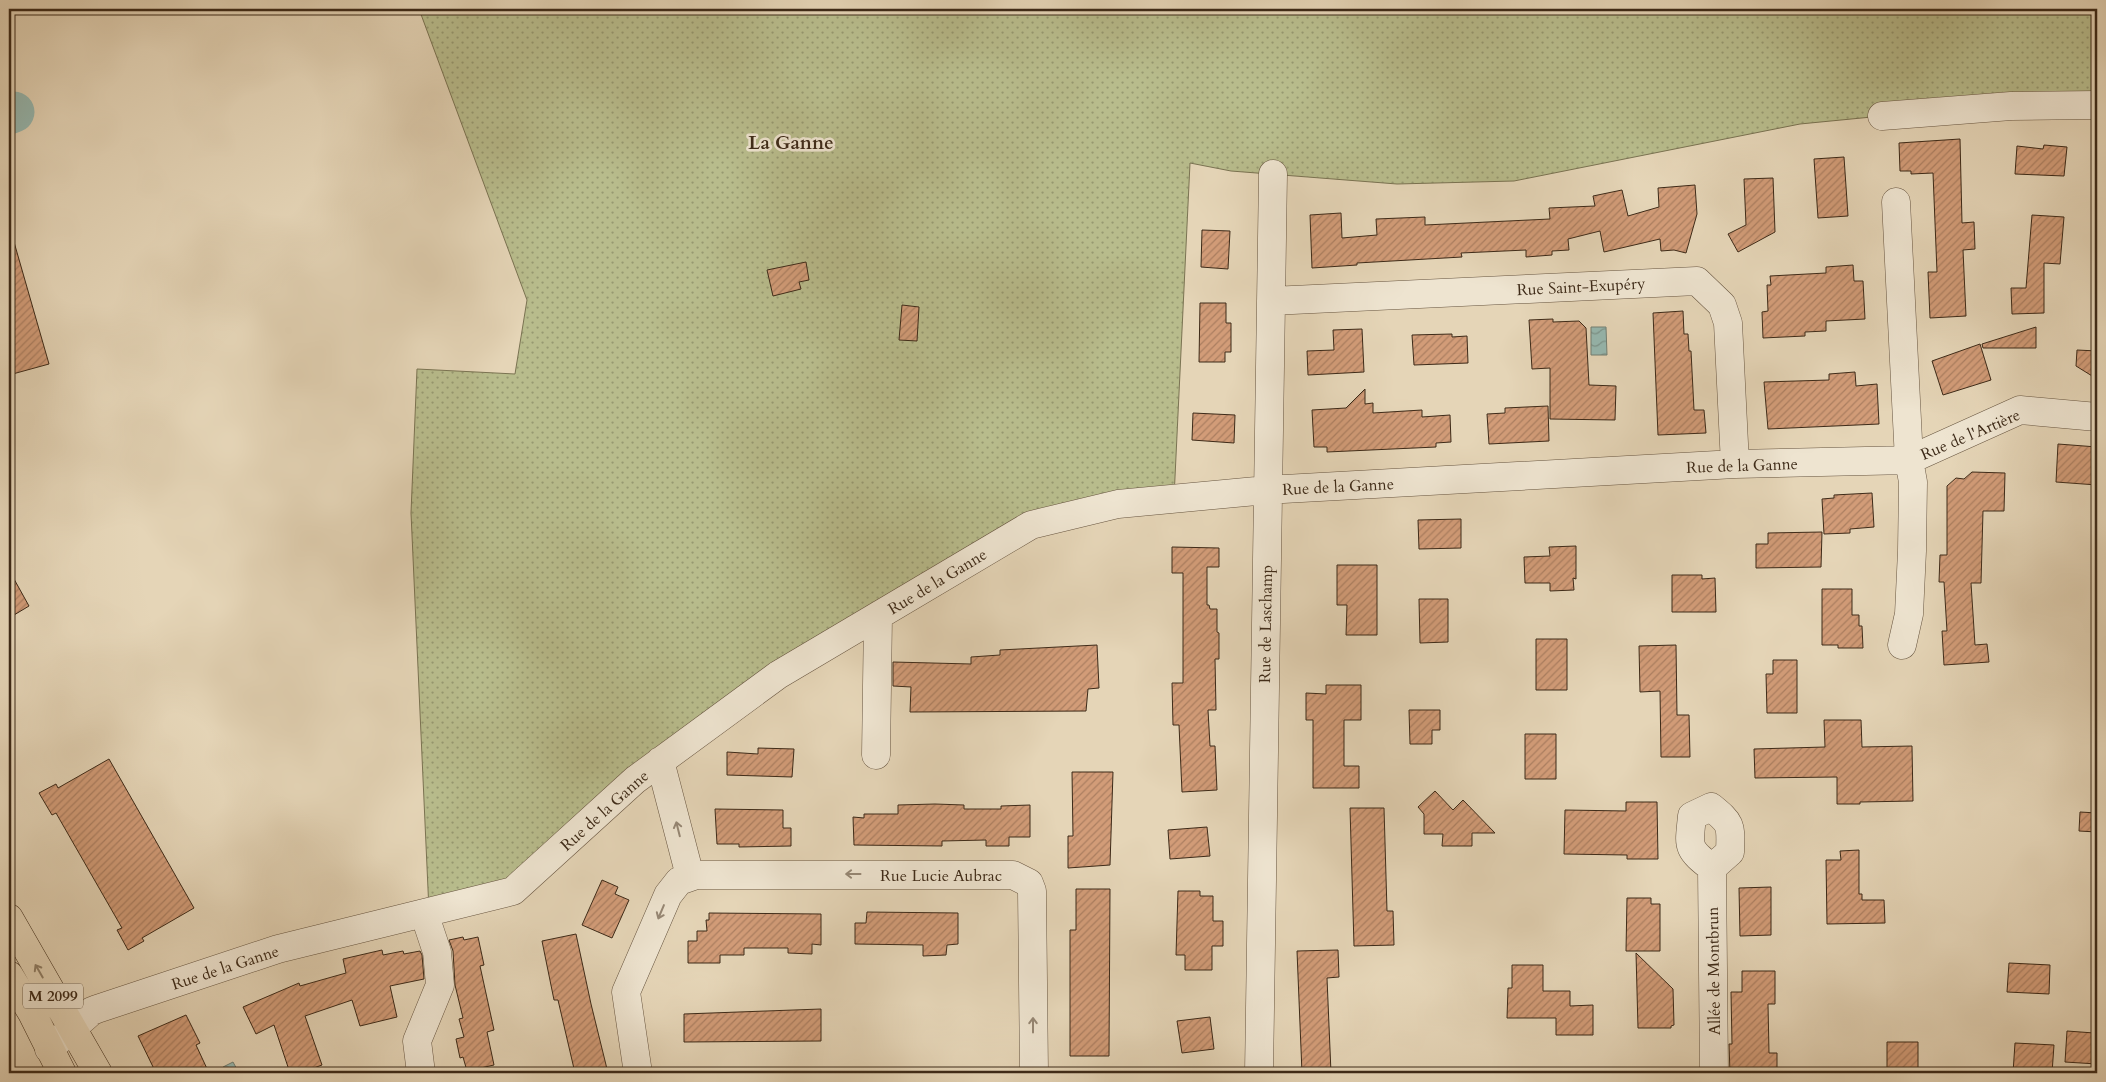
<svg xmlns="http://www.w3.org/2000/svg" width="2106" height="1082" font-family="Cardo,serif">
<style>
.park{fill:url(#park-dots);stroke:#7a7352}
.water{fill:url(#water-waves);stroke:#727f73}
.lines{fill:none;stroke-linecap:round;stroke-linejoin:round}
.river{stroke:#96b8b0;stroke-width:41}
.building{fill:url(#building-hatch);stroke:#3d2a18}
.minor-casing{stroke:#675540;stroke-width:29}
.major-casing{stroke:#3d2a18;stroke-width:29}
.minor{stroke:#eee4d0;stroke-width:28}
.major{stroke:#e5d5b7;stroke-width:28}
.oneway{stroke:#968774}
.oneway2{stroke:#918068}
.labels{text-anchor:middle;stroke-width:5;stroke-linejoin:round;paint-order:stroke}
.shield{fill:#eee4d0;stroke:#72624f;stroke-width:1}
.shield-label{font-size:15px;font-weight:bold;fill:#3d2a18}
.street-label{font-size:16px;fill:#3d2a18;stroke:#eee4d0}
.quarter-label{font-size:19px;font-weight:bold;fill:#3d2a18;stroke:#eee4d0}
</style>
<defs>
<pattern id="park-dots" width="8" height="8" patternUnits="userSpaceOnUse" patternTransform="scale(1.25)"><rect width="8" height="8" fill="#b8bc8c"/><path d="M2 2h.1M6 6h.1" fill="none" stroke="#979971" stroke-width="1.8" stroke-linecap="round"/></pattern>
<pattern id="water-waves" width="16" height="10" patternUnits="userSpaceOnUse" patternTransform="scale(1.25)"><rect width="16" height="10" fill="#96b8b0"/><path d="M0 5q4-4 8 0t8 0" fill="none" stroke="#7c968e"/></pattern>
<pattern id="building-hatch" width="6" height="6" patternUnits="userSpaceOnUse" patternTransform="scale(1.25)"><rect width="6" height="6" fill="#d29c78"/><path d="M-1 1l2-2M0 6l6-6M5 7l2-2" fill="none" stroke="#ac7f61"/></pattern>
</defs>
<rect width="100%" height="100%" fill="#e5d5b7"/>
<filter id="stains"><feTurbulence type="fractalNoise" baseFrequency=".004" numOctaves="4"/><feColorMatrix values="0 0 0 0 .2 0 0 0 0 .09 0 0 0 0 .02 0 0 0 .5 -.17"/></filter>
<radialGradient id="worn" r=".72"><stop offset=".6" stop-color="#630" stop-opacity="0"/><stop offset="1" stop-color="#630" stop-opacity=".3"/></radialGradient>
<path class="park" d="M 419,9 L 2097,9 L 2097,105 L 1882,116 L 1800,124 L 1514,181 L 1397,184 L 1231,171 L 1190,163 L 1174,498 L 1031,525 L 778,676 L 513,891 L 429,911 L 411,513 L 417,369 L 515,374 L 527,300 Z"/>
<path class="water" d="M 1591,327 L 1606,327 L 1607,355 L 1591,355 Z
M 233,1062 L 239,1073 L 227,1073 L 223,1067 Z"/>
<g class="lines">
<path class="river" d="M 9,114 L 14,112"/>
</g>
<path class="building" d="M 1960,139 L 1962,223 L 1974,222 L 1975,249 L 1963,250 L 1966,316 L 1930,318 L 1928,272 L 1937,272 L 1933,173 L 1911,174 L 1911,171 L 1900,171 L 1899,143 Z
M 2044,145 L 2067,147 L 2064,176 L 2015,174 L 2017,146 L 2043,149 Z
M 1844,157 L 1848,216 L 1818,218 L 1814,159 Z
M 1773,178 L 1775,232 L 1738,252 L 1728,234 L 1746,225 L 1744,179 Z
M 1695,185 L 1697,214 L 1686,253 L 1674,250 L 1661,251 L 1660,239 L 1604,252 L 1600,231 L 1568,239 L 1569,250 L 1552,251 L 1552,255 L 1526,257 L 1526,250 L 1461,253 L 1462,257 L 1357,263 L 1357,265 L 1312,268 L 1310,215 L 1341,213 L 1342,238 L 1377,235 L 1376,219 L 1425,217 L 1425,225 L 1550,219 L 1549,208 L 1595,206 L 1593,196 L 1622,190 L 1628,216 L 1659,207 L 1658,188 Z
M 2032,215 L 2064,217 L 2060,264 L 2044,263 L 2044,313 L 2012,314 L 2011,288 L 2026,288 Z
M 1202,230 L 1230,231 L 1228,269 L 1201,267 Z
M 14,242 L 49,364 L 9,375 L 9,243 Z
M 806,262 L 809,280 L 799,282 L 801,289 L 773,296 L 767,270 Z
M 1853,265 L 1854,281 L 1863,281 L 1865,319 L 1826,321 L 1826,331 L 1805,332 L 1805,336 L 1763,338 L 1762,312 L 1768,311 L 1767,285 L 1771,285 L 1770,276 L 1826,273 L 1826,267 Z
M 1200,303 L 1226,303 L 1226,323 L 1231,323 L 1231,352 L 1225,352 L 1225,362 L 1199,362 Z
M 902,305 L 919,307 L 917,341 L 899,340 Z
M 1683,311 L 1684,334 L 1688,334 L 1689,351 L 1691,351 L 1694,410 L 1704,410 L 1706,433 L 1658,435 L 1653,313 Z
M 1553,319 L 1553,322 L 1579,321 L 1586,328 L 1589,385 L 1616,386 L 1615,420 L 1550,419 L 1550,368 L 1532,369 L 1529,320 Z
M 2036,327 L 2036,348 L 1983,348 L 1982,344 Z
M 1362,329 L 1364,372 L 1308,375 L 1307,351 L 1334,350 L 1333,330 Z
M 1452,334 L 1452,337 L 1467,336 L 1468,363 L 1414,365 L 1412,335 Z
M 1980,344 L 1991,380 L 1943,395 L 1932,361 Z
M 2077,350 L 2097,351 L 2097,379 L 2076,366 Z
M 1855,372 L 1856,386 L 1877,384 L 1879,424 L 1768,429 L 1764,382 L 1829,380 L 1829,374 Z
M 1365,389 L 1365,404 L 1373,403 L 1373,413 L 1422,410 L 1422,417 L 1450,415 L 1451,442 L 1436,443 L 1436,447 L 1327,452 L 1327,447 L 1314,447 L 1312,410 L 1346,408 Z
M 1548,406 L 1549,441 L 1489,444 L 1487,414 L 1505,413 L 1505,408 Z
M 1193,413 L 1235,415 L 1234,443 L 1192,440 Z
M 2058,444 L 2097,447 L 2097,485 L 2056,482 Z
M 1972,472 L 2005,473 L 2004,511 L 1983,511 L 1981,583 L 1971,583 L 1975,645 L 1987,644 L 1989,662 L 1944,665 L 1942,631 L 1947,631 L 1944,582 L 1939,582 L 1940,555 L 1947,555 L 1947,486 L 1956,478 L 1964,479 Z
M 1872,493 L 1874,527 L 1850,529 L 1850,533 L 1824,534 L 1822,499 L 1834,498 L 1834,495 Z
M 1461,519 L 1461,548 L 1419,549 L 1418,520 Z
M 1822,532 L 1821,567 L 1756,568 L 1756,544 L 1768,544 L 1768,533 Z
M 1576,546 L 1576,579 L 1573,578 L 1574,590 L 1550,591 L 1550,583 L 1525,583 L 1524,557 L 1550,556 L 1549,547 Z
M 1172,547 L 1219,548 L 1219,567 L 1207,567 L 1207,605 L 1209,605 L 1210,609 L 1217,609 L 1217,632 L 1219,633 L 1219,659 L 1215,659 L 1216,710 L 1208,710 L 1210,746 L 1215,746 L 1217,790 L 1182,792 L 1179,725 L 1173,725 L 1172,683 L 1183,683 L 1183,573 L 1172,573 Z
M 1337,565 L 1377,565 L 1377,635 L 1346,635 L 1347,605 L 1337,605 Z
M 9,570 L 29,606 L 9,618 Z
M 1672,575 L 1702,575 L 1702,579 L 1715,578 L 1716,612 L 1672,612 Z
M 1822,589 L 1852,589 L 1852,615 L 1859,615 L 1859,626 L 1862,626 L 1863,648 L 1838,648 L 1838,645 L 1822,645 Z
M 1419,599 L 1448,599 L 1448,642 L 1420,643 Z
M 1536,639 L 1567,639 L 1567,690 L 1536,690 Z
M 1097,645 L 1099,688 L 1088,689 L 1086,711 L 910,712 L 911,687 L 893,686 L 893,662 L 971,664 L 971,657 L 1000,655 L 1000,650 Z
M 1676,645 L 1677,715 L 1689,715 L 1690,757 L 1661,757 L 1660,691 L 1640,692 L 1639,646 Z
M 1773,660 L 1797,660 L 1797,713 L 1767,713 L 1766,674 L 1773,674 Z
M 1326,685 L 1361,685 L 1361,720 L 1344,720 L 1344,766 L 1359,766 L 1359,788 L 1313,788 L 1313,720 L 1306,720 L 1306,693 L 1326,694 Z
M 1409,710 L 1440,710 L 1440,730 L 1432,730 L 1432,744 L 1410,744 Z
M 1824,720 L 1861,720 L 1862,747 L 1912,746 L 1913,801 L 1860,802 L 1860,804 L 1837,804 L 1837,777 L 1755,778 L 1754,749 L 1825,747 Z
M 1525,734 L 1556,734 L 1556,779 L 1525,779 Z
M 758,748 L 794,749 L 792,777 L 727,775 L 727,752 L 758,754 Z
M 109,759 L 194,908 L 142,938 L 144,941 L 128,950 L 117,930 L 122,928 L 56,813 L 52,815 L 39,793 L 56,784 L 58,788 Z
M 1072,772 L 1113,772 L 1110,865 L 1068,868 L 1068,836 L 1073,836 Z
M 1435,791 L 1453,810 L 1463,800 L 1495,833 L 1472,833 L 1472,846 L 1442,846 L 1443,834 L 1424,834 L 1424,814 L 1418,807 Z
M 1626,802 L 1657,802 L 1658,859 L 1627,859 L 1627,855 L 1564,854 L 1565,810 L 1626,811 Z
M 935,804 L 964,805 L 964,809 L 1001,809 L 1001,806 L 1030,805 L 1030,837 L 1009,837 L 1009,846 L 986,846 L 986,840 L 942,841 L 942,846 L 854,845 L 853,817 L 864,818 L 864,814 L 898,814 L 898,805 Z
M 1350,808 L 1384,808 L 1387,911 L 1393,911 L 1394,945 L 1354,946 Z
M 715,809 L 783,810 L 783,828 L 791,828 L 791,846 L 739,847 L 739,844 L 717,844 Z
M 2080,812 L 2097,813 L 2097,832 L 2079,831 Z
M 1207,827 L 1210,856 L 1170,859 L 1168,830 Z
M 1859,850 L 1859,894 L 1862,894 L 1862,900 L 1884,900 L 1885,923 L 1827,924 L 1826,860 L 1841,860 L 1840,851 Z
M 602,880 L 618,887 L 615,894 L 629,900 L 612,938 L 582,925 Z
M 1771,887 L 1771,935 L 1740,936 L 1739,888 Z
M 1076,889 L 1110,889 L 1109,1056 L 1070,1056 L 1070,930 L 1076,930 Z
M 1178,891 L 1200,891 L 1200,896 L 1213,896 L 1213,921 L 1223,921 L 1223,946 L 1212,946 L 1212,970 L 1185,970 L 1185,955 L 1176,955 Z
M 1627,898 L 1651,898 L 1651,904 L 1660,904 L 1660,951 L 1626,951 Z
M 867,912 L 958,913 L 958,944 L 947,945 L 946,955 L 923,956 L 923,945 L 855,944 L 855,923 L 866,923 Z
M 709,913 L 821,914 L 821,945 L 812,944 L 812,954 L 788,953 L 788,948 L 744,948 L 744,955 L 720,955 L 720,963 L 688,963 L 688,941 L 697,941 L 697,931 L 707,931 L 706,920 L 709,920 Z
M 576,934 L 591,1004 L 608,1073 L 575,1073 L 558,1000 L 554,1000 L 542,941 Z
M 463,937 L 464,940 L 478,937 L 484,965 L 480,966 L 494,1030 L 487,1032 L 494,1065 L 467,1071 L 463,1057 L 460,1058 L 456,1039 L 464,1037 L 459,1019 L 463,1018 L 455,985 L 453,951 L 449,940 Z
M 382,950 L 383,955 L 403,951 L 404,954 L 420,951 L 422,955 L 424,979 L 390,986 L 397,1017 L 360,1026 L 352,1000 L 305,1016 L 322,1065 L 300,1073 L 290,1073 L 274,1025 L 256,1034 L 243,1007 L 299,983 L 300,986 L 346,973 L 343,959 Z
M 1338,950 L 1339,977 L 1327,978 L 1331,1073 L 1302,1073 L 1297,951 Z
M 1636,953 L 1673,989 L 1674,1025 L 1671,1026 L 1671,1028 L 1638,1028 Z
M 2009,963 L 2050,965 L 2049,994 L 2007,992 Z
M 1512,965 L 1543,965 L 1543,991 L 1570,991 L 1570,1006 L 1593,1005 L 1593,1035 L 1556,1035 L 1556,1018 L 1507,1018 L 1508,988 L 1512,988 Z
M 1742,971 L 1775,971 L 1775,1004 L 1768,1004 L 1769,1053 L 1777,1053 L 1777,1073 L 1730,1073 L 1729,1044 L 1732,1044 L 1731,992 L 1742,992 Z
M 821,1009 L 821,1041 L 684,1042 L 684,1014 Z
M 186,1015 L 200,1043 L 196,1045 L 209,1073 L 156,1073 L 138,1036 Z
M 1210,1017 L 1214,1049 L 1182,1053 L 1177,1021 Z
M 2067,1031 L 2094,1033 L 2094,1035 L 2097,1036 L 2097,1064 L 2065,1062 Z
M 1887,1042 L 1918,1042 L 1918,1073 L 1887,1073 Z
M 2015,1043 L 2054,1045 L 2052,1073 L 2013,1073 Z"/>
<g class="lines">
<g class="minor-casing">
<path id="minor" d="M 1882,116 L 2011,106 L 2097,105
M 1896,202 L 1909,460 L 1913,482 L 1912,551 L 1909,614 L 1902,645
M 1271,301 L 1697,281 L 1722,305 L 1728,323 L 1735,464
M 876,755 L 878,616
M 660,761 L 690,876
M 1712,868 C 1686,848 1689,847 1692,816 L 1711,807 C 1732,824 1731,825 1730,852 L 1712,868 L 1714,1073
M 49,1049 L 92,1011 L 97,1009 L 278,949 L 513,891 L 635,780 L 778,675 L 1031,525 L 1118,504 L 1267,490 L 1735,464 L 1909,460 L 2020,410 L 2097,417
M 421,1073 L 417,1041 L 440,985 L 437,952 L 424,913
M 638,1073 L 626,992 L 668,895 L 679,881 L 696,875 L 1013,875 L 1029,883 L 1032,891 L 1034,1073
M 1259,1073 L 1273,174"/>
</g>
<g class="major-casing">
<path id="major" d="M 9,918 L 98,1073
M 9,975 L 32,1013 L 62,1073"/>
</g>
<use href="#minor" class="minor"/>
<use href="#major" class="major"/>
</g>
<defs><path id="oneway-shaft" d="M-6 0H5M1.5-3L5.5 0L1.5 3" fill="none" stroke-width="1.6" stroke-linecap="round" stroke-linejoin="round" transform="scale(1.25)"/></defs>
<g class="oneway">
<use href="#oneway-shaft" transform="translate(678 829) rotate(-104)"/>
<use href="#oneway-shaft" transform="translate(853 874) rotate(-180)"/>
<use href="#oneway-shaft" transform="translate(661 912) rotate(113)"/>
<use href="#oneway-shaft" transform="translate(1033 1025) rotate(-90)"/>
</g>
<use class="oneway2" href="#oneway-shaft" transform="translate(39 971) rotate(-120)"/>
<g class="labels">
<rect class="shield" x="23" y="983.5" width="60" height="25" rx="4"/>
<g class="shield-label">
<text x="53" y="1001">M 2099</text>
</g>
<g class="street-label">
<text transform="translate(1581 286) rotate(-3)" y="6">Rue Saint-Exupéry</text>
<text transform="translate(1970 434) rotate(-23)" y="6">Rue de l'Artière</text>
<text transform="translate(1742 465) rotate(-2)" y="6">Rue de la Ganne</text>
<text transform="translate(1338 486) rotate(-3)" y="6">Rue de la Ganne</text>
<text transform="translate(937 581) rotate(-31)" y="6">Rue de la Ganne</text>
<text transform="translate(1265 624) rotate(-89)" y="6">Rue de Laschamp</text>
<text transform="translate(604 810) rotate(-42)" y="6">Rue de la Ganne</text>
<text x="941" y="881">Rue Lucie Aubrac</text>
<text transform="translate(225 967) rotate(-18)" y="6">Rue de la Ganne</text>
<text transform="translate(1713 971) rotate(-91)" y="6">Allée de Montbrun</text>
</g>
<g class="quarter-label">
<text x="791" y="149">La Ganne</text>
</g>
</g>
<rect width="2106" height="1082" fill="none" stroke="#e5d5b7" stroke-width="30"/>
<rect x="10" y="10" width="2086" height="1062" fill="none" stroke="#3d2a18" stroke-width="2.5"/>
<rect x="15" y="15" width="2076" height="1052" fill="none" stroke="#3d2a18"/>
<rect width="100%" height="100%" filter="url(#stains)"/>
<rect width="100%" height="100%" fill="url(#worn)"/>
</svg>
